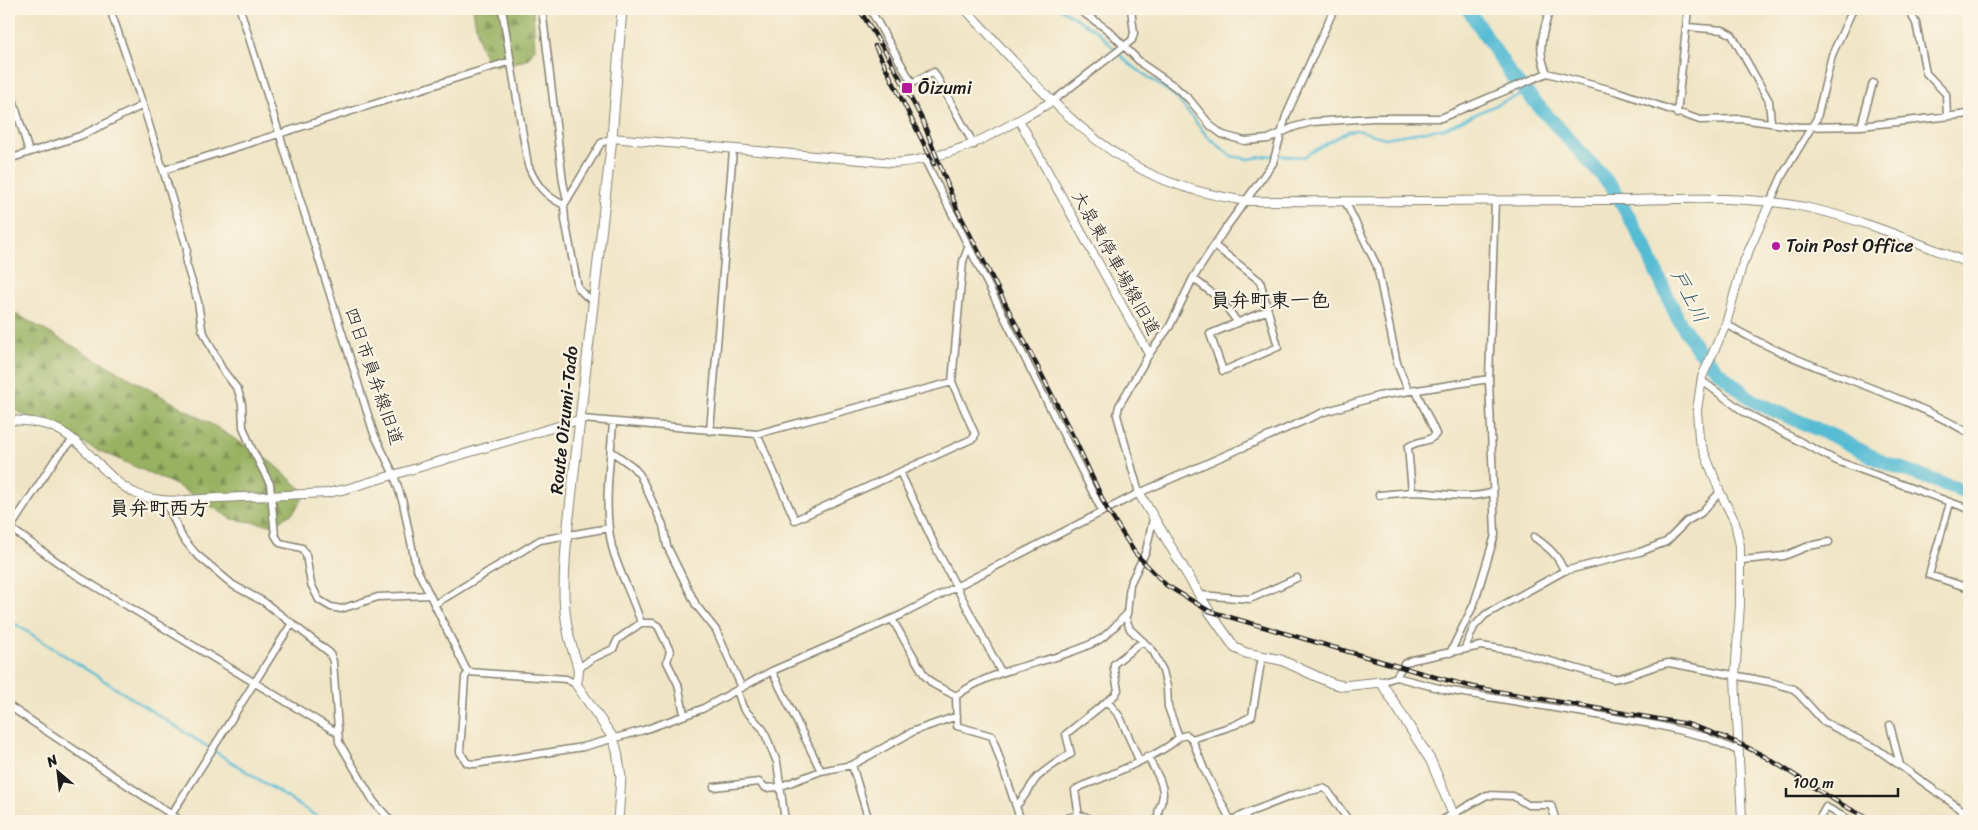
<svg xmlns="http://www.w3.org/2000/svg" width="1978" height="830" font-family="Sriracha,'Klee One',sans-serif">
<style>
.forest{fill:url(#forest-firs);stroke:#5a663f}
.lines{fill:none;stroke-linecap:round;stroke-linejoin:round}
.stream{stroke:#56bcd4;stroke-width:2.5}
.river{stroke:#56bcd4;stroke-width:14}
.minor-casing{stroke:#868071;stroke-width:9}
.tertiary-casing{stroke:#868071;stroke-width:10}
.secondary-casing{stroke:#868071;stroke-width:11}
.minor{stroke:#fff;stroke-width:6}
.tertiary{stroke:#fff;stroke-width:8}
.secondary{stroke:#fff;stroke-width:9}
.rail-casing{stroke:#1c1c1c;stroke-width:4.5}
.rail{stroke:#fcf5e5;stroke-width:2.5;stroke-dasharray:8;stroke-linecap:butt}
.poi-dot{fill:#b5179e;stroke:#fcf5e5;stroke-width:2}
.labels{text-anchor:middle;stroke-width:4.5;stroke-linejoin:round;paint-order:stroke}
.poi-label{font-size:18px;fill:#1c1c1c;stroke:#fcf5e5;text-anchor:start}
.street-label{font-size:18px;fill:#1c1c1c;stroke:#fcf5e5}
.water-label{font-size:19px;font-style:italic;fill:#335c66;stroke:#fcf5e5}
.quarter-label{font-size:20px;font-weight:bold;fill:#1c1c1c;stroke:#fcf5e5}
</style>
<defs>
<pattern id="forest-firs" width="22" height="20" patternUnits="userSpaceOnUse" patternTransform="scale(1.25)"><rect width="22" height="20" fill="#98b162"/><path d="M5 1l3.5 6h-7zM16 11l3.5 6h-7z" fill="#7b8f50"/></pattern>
</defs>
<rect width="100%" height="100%" fill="#fcf5e5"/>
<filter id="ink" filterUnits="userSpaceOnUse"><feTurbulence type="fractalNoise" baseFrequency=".02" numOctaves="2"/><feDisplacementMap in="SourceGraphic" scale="10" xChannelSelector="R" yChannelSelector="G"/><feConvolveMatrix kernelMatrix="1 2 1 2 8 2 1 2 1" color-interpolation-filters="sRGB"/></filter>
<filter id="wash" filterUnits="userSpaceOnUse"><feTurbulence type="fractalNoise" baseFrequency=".0096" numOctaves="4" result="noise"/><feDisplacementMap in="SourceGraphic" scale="20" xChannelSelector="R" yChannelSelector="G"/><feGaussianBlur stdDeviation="1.12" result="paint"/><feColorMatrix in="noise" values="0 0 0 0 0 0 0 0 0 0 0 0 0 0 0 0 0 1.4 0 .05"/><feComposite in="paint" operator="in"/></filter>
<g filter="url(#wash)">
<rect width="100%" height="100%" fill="#efe5c6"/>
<path class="forest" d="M 473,9 L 533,9 L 535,48 L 527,60 L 497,66 L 487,62 L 479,42 Z
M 9,310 L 216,427 L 272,463 L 306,493 L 293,513 L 272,525 L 232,519 L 176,485 L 51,429 L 9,407 Z"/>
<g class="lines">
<path class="stream" d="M 1061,9 L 1098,32 L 1128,63 L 1175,96 L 1207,136 L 1231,156 L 1248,159 L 1275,155 L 1303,157 L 1348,131 L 1357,130 L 1385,138 L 1445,128 L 1507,100 L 1518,96 L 1529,97
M 9,620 L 324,821"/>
<path class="river" d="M 1468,9 L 1514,79 L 1613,188 L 1640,237 L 1678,319 L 1696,347 L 1719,372 L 1753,401 L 1835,437 L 1883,462 L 1969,493"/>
</g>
</g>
<g filter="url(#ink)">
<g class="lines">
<g class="minor-casing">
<path id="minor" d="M 110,9 L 143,105 L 187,248 L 186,263 L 198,302 L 202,329 L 222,369 L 238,390 L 242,404 L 243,427 L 251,447 L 270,484 L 275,535 L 280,543 L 302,548 L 306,555 L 311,584 L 319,600 L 331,607 L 341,609 L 378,597 L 430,595
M 240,9 L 374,434 L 394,475 L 403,503 L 416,567 L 466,669 L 469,672 L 566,679 L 576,684
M 502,9 L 528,165 C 536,185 545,196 564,205
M 542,9 L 563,182 L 567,200
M 870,9 L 912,83 L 934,72 L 974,145
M 1078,9 L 1108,30 L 1142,64 L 1174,86 L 1189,99 L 1211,126 L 1223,135 L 1245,141 L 1268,139 L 1294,127 L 1312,122 L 1373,118 L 1441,118 L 1547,73 L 1619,92 L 1700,120 L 1741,119 L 1799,127 L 1861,126 L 1969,114
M 1908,9 L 1916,23 L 1926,73 L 1946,94 L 1947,116
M 1687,27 L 1723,30 L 1732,35 L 1769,101 L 1771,122
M 1547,73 C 1536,50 1543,32 1550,9
M 9,86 L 29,152
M 1053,101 L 1132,40 L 1134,33 L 1131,9
M 1677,114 L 1688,9
M 1861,126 L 1873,83
M 9,159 L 80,136 L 143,105
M 925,160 L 1102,511
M 164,170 L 511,61
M 1345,201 L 1377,266 L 1397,363 L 1408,390
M 1770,203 L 1782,176 L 1817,118 L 1832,55 L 1853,9
M 1215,246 L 1260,281 L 1278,347 L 1223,371 L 1210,334 L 1268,310
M 1193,278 L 1222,301 L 1238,323
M 593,300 L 586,296 L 578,288 L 565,220 L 564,205 L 601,143 L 612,138
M 1726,324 C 1803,370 1892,388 1969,433
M 1701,380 L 1744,412 L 1837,461 L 1969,509
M 1415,389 L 1436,434 C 1430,443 1417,440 1408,447 L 1412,492 C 1439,492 1466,501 1493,492
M 582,419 L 757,434 L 952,382
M 613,423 C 610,463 603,508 612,547 C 619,573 633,597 641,623
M 710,431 L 733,150
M 757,434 L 795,520 L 974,438 L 975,434 L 952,382 L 963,261 L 968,248
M 611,451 L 632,466 L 640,475 L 663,525 L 667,546 L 696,605 L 716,630 L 742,688
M 900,472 L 937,550 L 1001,672
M 1139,493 L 1117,415 L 1119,406 L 1149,354 L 1170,326 L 1193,278 L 1225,229 L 1273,163 L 1286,116 L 1334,9
M 1379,495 L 1412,492
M 165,500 L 182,537 L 195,553 L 233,585 L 264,602 L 330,653 L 333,662 L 339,742 L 374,802 L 391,821
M 1950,503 L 1929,575 L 1969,588
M 9,527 L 71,572 L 338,733
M 9,530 L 56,458 L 73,440
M 1534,537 C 1548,547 1558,555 1564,571
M 1742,560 L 1784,556 L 1809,546 L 1829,542
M 1200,595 L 1250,599 L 1297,578
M 435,604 L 540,540 L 609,528
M 892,619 L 925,676 L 933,684 L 956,696
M 1465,648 L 1474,627 L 1485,615 L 1564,571 L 1640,552 L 1666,542 L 1687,521 L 1701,513 L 1720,492
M 1450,653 L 1474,604 L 1495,535 L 1489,379 L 1495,200
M 579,668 L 591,659 L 613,649 L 618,639 L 641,623 L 653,623 L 658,626 L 670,651 L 667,662 L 678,684 L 684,714
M 772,671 L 821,771
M 469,672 L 465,677 L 460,752 L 467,763 L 475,764 L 583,747 L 644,730 L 702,709 L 772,671 L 901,615 L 1139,493 L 1324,412 L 1378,396 L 1489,379
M 1396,677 L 1404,664 L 1412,660 L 1481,646 L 1515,651 L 1613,679 C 1632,677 1649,666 1669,663 L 1770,682 L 1794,689 L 1824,722 L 1877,749 L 1969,815
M 1381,682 L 1396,677 L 1446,690 L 1657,725 L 1706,737 L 1738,751
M 737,690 L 743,708 L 763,729 L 777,762 L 785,821
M 956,696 C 999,664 1052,665 1099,640 C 1109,634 1118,622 1127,614 L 1130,584 L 1146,551 L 1153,519
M 956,696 L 957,726 L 992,736 L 1021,821
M 1107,701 L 1120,717 L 1139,760
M 9,706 L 181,821
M 1890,725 L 1900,765
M 1179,737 L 1187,735 L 1192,739 L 1204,769 L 1231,821
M 1192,739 L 1235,725 L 1252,716 L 1262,656
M 1147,756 C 1153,767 1163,781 1163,794 C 1163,805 1156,806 1159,821
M 852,765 L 869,821
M 714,787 L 759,782 L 766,788 L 779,787 L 821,771 L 852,765 L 914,731 L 957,716
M 1016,806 C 1024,798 1029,789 1035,780 C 1039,774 1064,757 1071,754 L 1066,734 L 1115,695 L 1118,690 L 1114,670 L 1114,664 L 1143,641
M 171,815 L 292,623
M 1076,815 L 1078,810 L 1075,790 C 1083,784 1092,783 1100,779 C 1117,772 1169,750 1179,737 L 1168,707 L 1167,687 L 1163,671 L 1153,651 L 1130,629 L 1125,616
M 1059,821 C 1071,817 1082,811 1092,821
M 1232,821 L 1245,814
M 1247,821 L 1245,814 L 1294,795 L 1323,788 L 1328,791 L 1346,817 L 1346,821
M 1441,821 L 1487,795 L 1513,796 L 1528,805 L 1551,805 L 1556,821
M 1818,821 L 1826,807 L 1851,821
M 1921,821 L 1969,818"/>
</g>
<g class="tertiary-casing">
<path id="tertiary" d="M 965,9 C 1017,63 1066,125 1132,164 C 1166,185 1207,195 1247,201 C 1366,202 1486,200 1605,200 C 1668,200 1748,194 1809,208 C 1864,220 1917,243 1969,263
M 1019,120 L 1149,354
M 612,138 L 895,163 C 962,157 996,132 1053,101
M 9,420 C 25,421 43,422 57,429 C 88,444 105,480 137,494 C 162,505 190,499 217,498 C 254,497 290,495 327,493 L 346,489 L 582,419
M 1742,820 L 1735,676 L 1740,605 L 1740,546 L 1735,522 L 1720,492 L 1699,439 L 1697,410 L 1702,377 L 1726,324 L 1742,266 L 1770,203"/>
</g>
<g class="secondary-casing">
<path id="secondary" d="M 1139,493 L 1209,611 L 1235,648 L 1246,653 L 1281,660 L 1331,683 L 1343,686 L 1381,682 L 1431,761 L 1456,821
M 618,821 L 621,777 L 617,751 L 613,738 L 576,684 C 581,670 577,664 573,651 C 560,610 564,575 567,534 L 612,138 L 622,9"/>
</g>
<use href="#minor" class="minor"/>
<use href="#tertiary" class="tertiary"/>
<use href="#secondary" class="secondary"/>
<g class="rail-casing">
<path id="rail" d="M 859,9 L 888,56 L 922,119 L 957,209 L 1076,442 L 1107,509 L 1135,553 L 1166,585 L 1209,611 L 1435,677 L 1473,687 L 1687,724 C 1712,732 1738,742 1762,755 C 1800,777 1835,804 1875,821
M 875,46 L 934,164"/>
</g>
<use href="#rail" class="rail"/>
</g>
</g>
<g class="poi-dot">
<rect x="901" y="82" width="12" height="12" rx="2.5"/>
<circle cx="1776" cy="246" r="5"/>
</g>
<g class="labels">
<g class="poi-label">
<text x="918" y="94">Ōizumi</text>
<text x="1786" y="252">Toin Post Office</text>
</g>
<g class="street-label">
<text transform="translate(1116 263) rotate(61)" y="6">大泉東停車場線旧道</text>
<text transform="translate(374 376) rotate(71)" y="6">四日市員弁線旧道</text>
<text transform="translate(564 420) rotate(-84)" y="6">Route Oizumi-Tado</text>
</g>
<g class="water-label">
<text transform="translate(1690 296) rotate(63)" y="7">戸上川</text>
</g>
<g class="quarter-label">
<text x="1270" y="307">員弁町東一色</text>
<text x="159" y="515">員弁町西方</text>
</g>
</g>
<rect width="1978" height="830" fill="none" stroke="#fcf5e5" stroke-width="30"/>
<g transform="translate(58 772) rotate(332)" stroke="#fcf5e5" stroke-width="4" paint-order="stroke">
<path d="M0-4L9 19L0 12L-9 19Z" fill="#1c1c1c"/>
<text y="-8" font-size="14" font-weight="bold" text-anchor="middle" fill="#1c1c1c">N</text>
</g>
<path d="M1786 788v8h112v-8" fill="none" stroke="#1c1c1c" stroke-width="2.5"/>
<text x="1793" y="788" font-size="15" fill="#1c1c1c" stroke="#fcf5e5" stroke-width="4" paint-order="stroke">100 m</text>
</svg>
